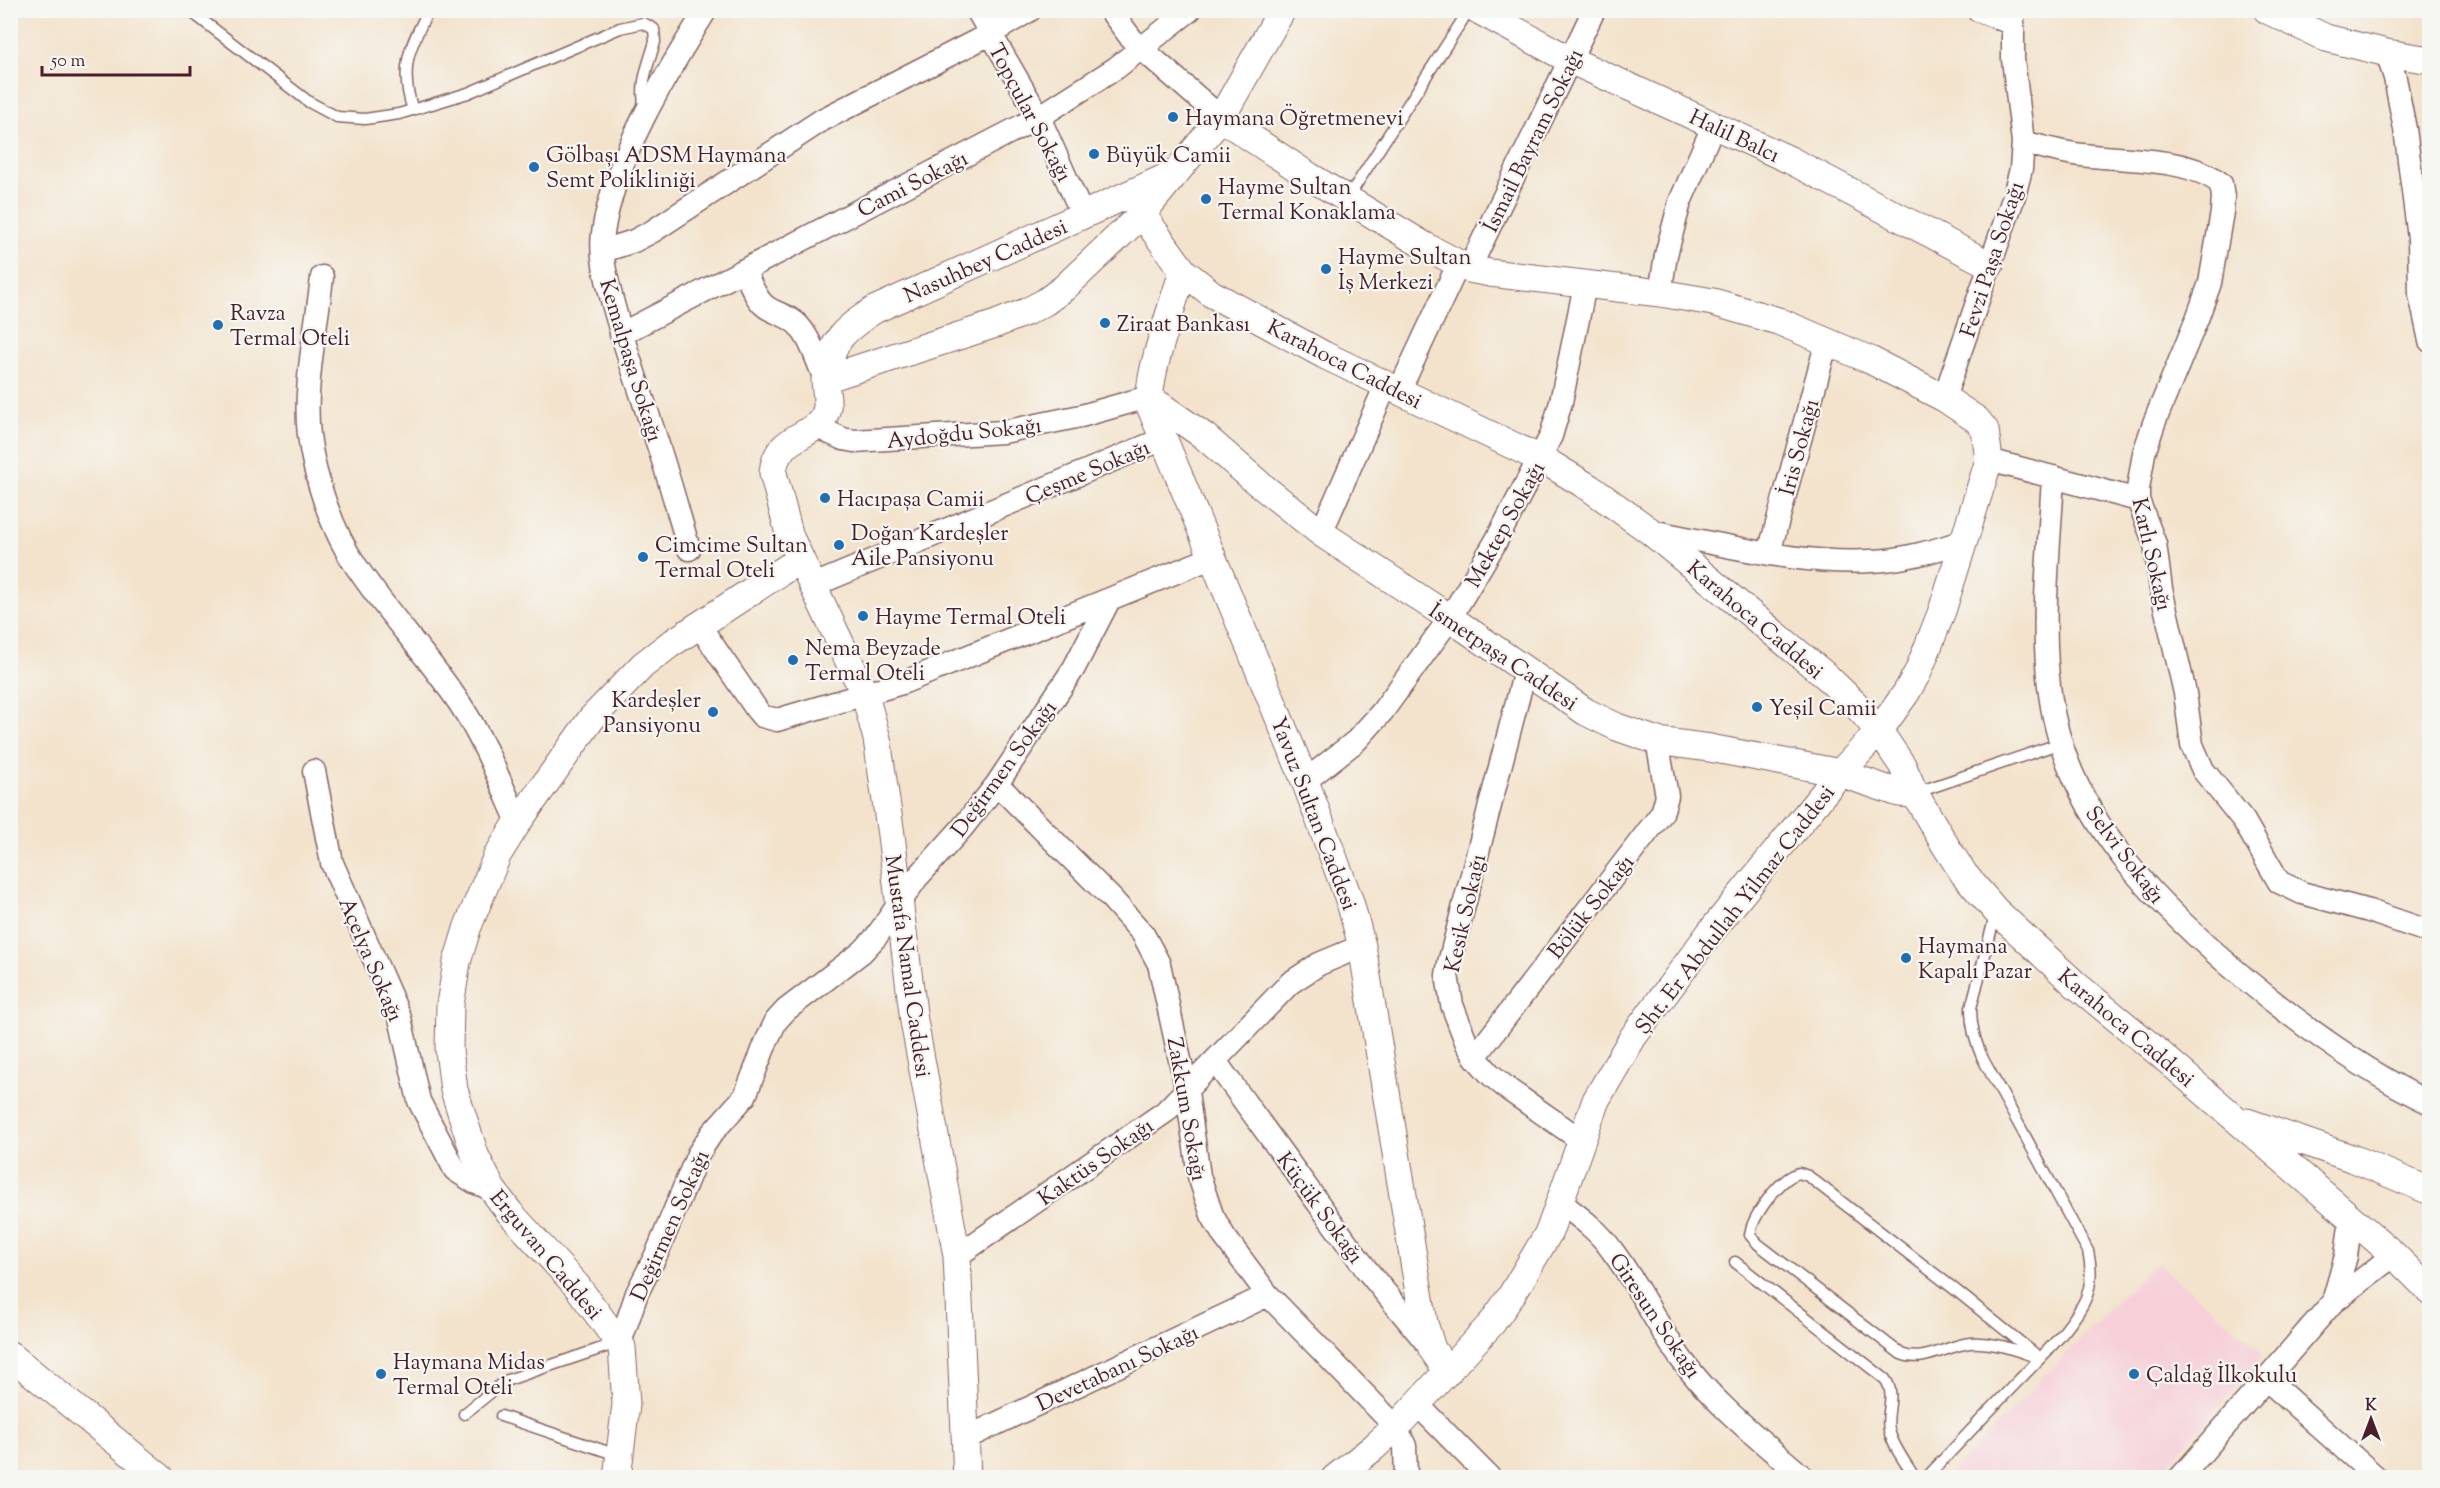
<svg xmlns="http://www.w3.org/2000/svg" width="2440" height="1488" font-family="'Sorts Mill Goudy',serif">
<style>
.built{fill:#f6cfd8}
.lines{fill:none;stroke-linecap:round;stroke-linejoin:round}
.service-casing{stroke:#856463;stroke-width:13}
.minor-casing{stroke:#856463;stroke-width:25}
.tertiary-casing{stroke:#856463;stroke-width:29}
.service{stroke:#fff;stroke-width:10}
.minor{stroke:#fff;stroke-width:22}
.tertiary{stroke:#fff;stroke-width:27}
.poi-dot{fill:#1f6fb2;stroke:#f6f6f2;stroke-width:2}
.labels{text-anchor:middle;stroke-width:4.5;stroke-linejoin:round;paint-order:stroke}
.street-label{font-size:22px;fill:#4a1f2b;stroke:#f6f6f2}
.poi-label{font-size:22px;fill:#4a1f2b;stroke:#f6f6f2;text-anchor:start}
</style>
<rect width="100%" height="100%" fill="#f6f6f2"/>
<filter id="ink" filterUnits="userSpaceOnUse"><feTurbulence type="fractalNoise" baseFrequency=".0167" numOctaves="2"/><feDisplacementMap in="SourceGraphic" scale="12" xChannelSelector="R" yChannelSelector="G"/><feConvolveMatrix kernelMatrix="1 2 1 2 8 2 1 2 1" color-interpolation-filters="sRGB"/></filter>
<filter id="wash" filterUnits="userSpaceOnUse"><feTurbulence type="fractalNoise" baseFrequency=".008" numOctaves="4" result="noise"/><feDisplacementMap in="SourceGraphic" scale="24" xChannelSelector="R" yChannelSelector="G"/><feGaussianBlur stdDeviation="1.35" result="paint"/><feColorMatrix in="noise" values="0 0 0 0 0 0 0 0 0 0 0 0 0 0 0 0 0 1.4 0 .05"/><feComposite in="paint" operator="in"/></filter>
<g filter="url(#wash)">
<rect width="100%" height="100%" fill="#f3e3cc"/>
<path class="built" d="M 2159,1264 L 2260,1349 L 2261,1358 L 2157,1477 L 1947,1477 L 2150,1267 Z"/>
</g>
<g filter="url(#ink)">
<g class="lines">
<g class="service-casing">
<path id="service" d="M 189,10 L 309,102 L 337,117 L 365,119 L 399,114 L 468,93 L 620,28 L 643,23 L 654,29 L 655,42 C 648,65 639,85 645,109
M 413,110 C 399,69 409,47 429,10
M 1347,199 L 1469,10
M 1915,793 L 2061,743
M 1799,1173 L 1808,1176 L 1953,1288 L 2040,1358 C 2017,1351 1994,1341 1970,1343 C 1947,1345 1924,1364 1901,1354 L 1758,1244 L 1750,1235 C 1752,1216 1780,1178 1799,1173 Z
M 1735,1262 L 1885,1379 C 1897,1395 1885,1412 1889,1430 C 1893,1447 1906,1463 1915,1478
M 464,1414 L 505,1381 L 617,1343
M 501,1416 L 620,1456
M 1926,1478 C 1957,1445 1987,1413 2018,1381 C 2040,1358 2067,1333 2083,1304 C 2092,1288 2092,1269 2088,1251 L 1983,1059 C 1975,1041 1971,1027 1971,1008 L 1996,912"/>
</g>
<g class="minor-casing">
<path id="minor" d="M 977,10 L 1039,117 L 1083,216
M 1110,10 L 1134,42 L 1221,118
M 1978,10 L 2013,24
M 2387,53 L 2395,78 L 2405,129 L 2419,238 L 2420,294 L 2430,341
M 2023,142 C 2042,147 2062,153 2082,155 C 2120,160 2190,157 2221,184 L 2223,197 L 2222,212 L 2210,283 L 2197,319 L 2154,423 L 2144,453 L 2138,489 L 2138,500 L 2155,544 L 2161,589 L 2185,693 L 2192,745 L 2203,770 L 2244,821 L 2279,882 L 2302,893 L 2369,911 L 2430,932
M 603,251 L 634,241 L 653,231 L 822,120 L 990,34 L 1030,10
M 1469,269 L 1594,10
M 744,270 C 750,282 755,298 765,306 C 775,314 789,315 798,325 C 811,339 817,361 825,379
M 322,277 C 317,325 303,387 309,435 C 314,477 332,531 356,566 C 388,614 428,656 460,704 C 484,740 500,782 518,822
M 1660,293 L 1666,255 L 1680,202 L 1714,124
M 621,334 L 1039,117 L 1116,68 L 1190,10
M 1399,391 L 1458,265
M 1944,398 L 2014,196 L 2021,169 L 2023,142 L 2013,59 L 2013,10
M 815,426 L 843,439 L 854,441 L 1003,432 L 1081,416 L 1148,397
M 1989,460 L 2138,500
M 2053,477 C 2049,556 2038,639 2054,717 C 2078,829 2165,912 2249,982 C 2305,1028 2365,1072 2430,1103
M 1650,531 C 1722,544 1797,565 1871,561 C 1903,560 1934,551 1964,541
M 1321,533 L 1386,385
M 689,549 C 679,515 670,482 659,448 C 643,397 624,348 611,296 C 606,276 600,254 603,233 C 614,158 666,74 706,10
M 1769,553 L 1827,341
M 812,586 L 1163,439
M 699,625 L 757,710 L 762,716 L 777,720 L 902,683 L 1211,558
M 1525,671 L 1449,963 L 1447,975 L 1452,1005 L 1467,1044 L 1475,1057 L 1490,1074 L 1509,1090 L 1581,1140
M 314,771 L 332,863 L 400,1018 L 419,1101 L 455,1170 L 474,1182 L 492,1189
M 1305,781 L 1356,741 L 1382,712 L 1450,618 L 1495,543 L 1551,436 L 1561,402 L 1585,285
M 997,784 L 1111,898 L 1143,934 L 1159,964 L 1187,1092 L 1199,1176 L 1212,1215 L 1224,1236 L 1268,1295 L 1396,1427 L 1405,1446 L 1406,1478
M 1475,1057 L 1662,813 L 1667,796 L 1657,741
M 1215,1061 L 1366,1269 L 1430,1347
M 1561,1203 C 1578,1216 1598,1230 1611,1249 C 1638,1284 1656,1325 1682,1360 C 1715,1405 1762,1441 1804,1478
M 957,1256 L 1165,1112 L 1290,983 L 1319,964 L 1362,946
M 2333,1302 L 2346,1256 L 2351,1218
M 620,1343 L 637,1293 L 657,1253 L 698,1154 L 712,1133 L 745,1096 L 767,1040 L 776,1021 L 786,1010 L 862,952 L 876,937 L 916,879 L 962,828 L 997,784 L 1074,668 L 1109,600
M 2266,1379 L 2377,1478
M 1417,1404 L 1490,1478
M 966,1438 L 1268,1295
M 2180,1478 L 2333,1302 L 2394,1255"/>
</g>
<g class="tertiary-casing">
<path id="tertiary" d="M 1478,10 L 1570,60 L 1790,160 L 1990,265
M 2267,10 L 2326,38 L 2387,53 L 2430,60
M 1221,118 L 1309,176 L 1425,246 L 1469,269 L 1490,273 L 1660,293 L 1713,302 L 1778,321 L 1870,360 L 1944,398 L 1977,420 L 1985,430 L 1989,460 L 1942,611 L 1918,672 L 1906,693 L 1879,731 L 1840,773 L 1709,934 L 1633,1037 L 1596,1100 L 1549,1232 L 1511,1296 L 1492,1323 L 1396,1427 L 1373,1448 L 1335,1478
M 1142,214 L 1183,271 L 1212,294 L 1324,355 L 1547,462 L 1590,488 L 1650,531 L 1826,676 L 1856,705 L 1879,731 L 1902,765 L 1915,794 L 1947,848 L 1964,874 L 1996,911 L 2076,985 L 2159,1053 L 2394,1255 L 2430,1291
M 1183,271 C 1174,302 1146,377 1150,406 L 1305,781 L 1350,902 L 1362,946 L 1424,1323 L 1432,1349 L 1448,1372
M 825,379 C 833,339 841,332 874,310 L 1169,176
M 1148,397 L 1204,436 L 1258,483 L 1321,533 L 1450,618 L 1586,712 L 1617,727 L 1657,741 L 1710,748 L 1789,763 L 1840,773 L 1899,793 L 1915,794
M 2247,1122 L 2354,1159 L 2430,1191
M 10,1355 L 161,1478
M 617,1478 L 626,1404 L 622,1347 L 577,1286 L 510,1213 L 492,1189 L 475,1155 L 454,1090 L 449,1050 L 450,1005 L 457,962 L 468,926 L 497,856 L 518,822 L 592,718 L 643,665 L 669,645 L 799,560
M 967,1478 L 957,1256 L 914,1021 L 891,835 L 877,739 L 865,695 L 790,537 L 773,473 C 776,430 822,440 827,407 C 828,399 825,388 825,379 L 996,324 L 1026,312 L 1045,302 L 1064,288 L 1142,214 L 1221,118 L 1282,10"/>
</g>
<use href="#service" class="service"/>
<use href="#minor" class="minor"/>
<use href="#tertiary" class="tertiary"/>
</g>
</g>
<g class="poi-dot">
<circle cx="1173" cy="117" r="6"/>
<circle cx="1094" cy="154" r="6"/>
<circle cx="534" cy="167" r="6"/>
<circle cx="1206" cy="199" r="6"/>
<circle cx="1326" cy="269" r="6"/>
<circle cx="1105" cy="323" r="6"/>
<circle cx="218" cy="325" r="6"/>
<circle cx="825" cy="498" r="6"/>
<circle cx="839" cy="545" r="6"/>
<circle cx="643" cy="557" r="6"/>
<circle cx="863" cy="616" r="6"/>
<circle cx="793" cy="660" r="6"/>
<circle cx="1757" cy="707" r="6"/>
<circle cx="713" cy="712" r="6"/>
<circle cx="1906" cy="958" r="6"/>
<circle cx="381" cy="1374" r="6"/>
<circle cx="2134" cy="1374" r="6"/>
</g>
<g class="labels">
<g class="street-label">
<text transform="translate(1031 112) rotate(62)" y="8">Topçular Sokağı</text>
<text transform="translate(1735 135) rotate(25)" y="8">Halil Balcı</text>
<text transform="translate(1532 140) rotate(-64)" y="8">İsmail Bayram Sokağı</text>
<text transform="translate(912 183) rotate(-27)" y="8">Cami Sokağı</text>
<text transform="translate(1991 259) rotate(-72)" y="8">Fevzi Paşa Sokağı</text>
<text transform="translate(985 260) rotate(-24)" y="8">Nasuhbey Caddesi</text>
<text transform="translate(632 360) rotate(73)" y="8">Kemalpaşa Sokağı</text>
<text transform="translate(1345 363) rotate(27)" y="8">Karahoca Caddesi</text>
<text transform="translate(964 432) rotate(-6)" y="8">Aydoğdu Sokağı</text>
<text transform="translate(1798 447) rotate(-75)" y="8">İris Sokağı</text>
<text transform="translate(1087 471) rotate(-23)" y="8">Çeşme Sokağı</text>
<text transform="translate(1504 524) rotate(-61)" y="8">Mektep Sokağı</text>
<text transform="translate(2153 554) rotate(77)" y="8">Karlı Sokağı</text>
<text transform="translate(1756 619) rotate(40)" y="8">Karahoca Caddesi</text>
<text transform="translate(1504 656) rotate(34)" y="8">İsmetpaşa Caddesi</text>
<text transform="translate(1003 768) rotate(-54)" y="8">Değirmen Sokağı</text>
<text transform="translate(1315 813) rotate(69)" y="8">Yavuz Sultan Caddesi</text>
<text transform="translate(2126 854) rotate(53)" y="8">Selvi Sokağı</text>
<text transform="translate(1590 906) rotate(-52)" y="8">Bölük Sokağı</text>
<text transform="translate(1734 909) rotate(-52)" y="8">Şht. Er Abdullah Yilmaz Caddesi</text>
<text transform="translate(1464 913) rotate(-77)" y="8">Kesik Sokağı</text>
<text transform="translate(372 959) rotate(67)" y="8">Açelya Sokağı</text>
<text transform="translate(909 966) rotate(82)" y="8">Mustafa Namal Caddesi</text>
<text transform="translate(2127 1027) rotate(40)" y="8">Karahoca Caddesi</text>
<text transform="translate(1188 1109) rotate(80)" y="8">Zakkum Sokağı</text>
<text transform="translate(1095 1161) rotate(-35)" y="8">Kaktüs Sokağı</text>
<text transform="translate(1321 1207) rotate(54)" y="8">Küçük Sokağı</text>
<text transform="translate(669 1225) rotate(-66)" y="8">Değirmen Sokağı</text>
<text transform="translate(547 1254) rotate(50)" y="8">Erguvan Caddesi</text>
<text transform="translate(1656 1315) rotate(56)" y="8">Giresun Sokağı</text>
<text transform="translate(1117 1367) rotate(-25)" y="8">Devetabanı Sokağı</text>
</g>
<g class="poi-label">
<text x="1185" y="125">Haymana Öğretmenevi</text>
<text x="546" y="162">Gölbaşı ADSM Haymana<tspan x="546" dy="25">Semt Polikliniği</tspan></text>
<text x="1106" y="162">Büyük Camii</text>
<text x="1218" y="194">Hayme Sultan<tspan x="1218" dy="25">Termal Konaklama</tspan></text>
<text x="1338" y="264">Hayme Sultan<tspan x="1338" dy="25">İş Merkezi</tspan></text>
<text x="230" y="320">Ravza<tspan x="230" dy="25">Termal Oteli</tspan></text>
<text x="1117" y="331">Ziraat Bankası</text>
<text x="837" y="506">Hacıpaşa Camii</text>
<text x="851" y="540">Doğan Kardeşler<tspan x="851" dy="25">Aile Pansiyonu</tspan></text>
<text x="655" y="552">Cimcime Sultan<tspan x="655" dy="25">Termal Oteli</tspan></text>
<text x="875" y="624">Hayme Termal Oteli</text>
<text x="805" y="655">Nema Beyzade<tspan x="805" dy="25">Termal Oteli</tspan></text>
<text x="701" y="707" text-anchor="end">Kardeşler<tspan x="701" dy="25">Pansiyonu</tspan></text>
<text x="1769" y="715">Yeşil Camii</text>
<text x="1918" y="953">Haymana<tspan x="1918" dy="25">Kapalı Pazar</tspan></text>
<text x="393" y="1369">Haymana Midas<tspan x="393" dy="25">Termal Oteli</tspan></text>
<text x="2146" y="1382">Çaldağ İlkokulu</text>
</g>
</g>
<rect width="2440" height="1488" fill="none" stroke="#f6f6f2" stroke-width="36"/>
<g transform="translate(2371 1419)" stroke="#f6f6f2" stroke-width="4.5" paint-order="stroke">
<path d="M0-4.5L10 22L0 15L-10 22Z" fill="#4a1f2b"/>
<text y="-9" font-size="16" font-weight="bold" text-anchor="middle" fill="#4a1f2b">K</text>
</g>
<path d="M42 66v9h148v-9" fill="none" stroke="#4a1f2b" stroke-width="3"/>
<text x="51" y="66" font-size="18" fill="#4a1f2b" stroke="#f6f6f2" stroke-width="4.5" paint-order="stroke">50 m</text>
</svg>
